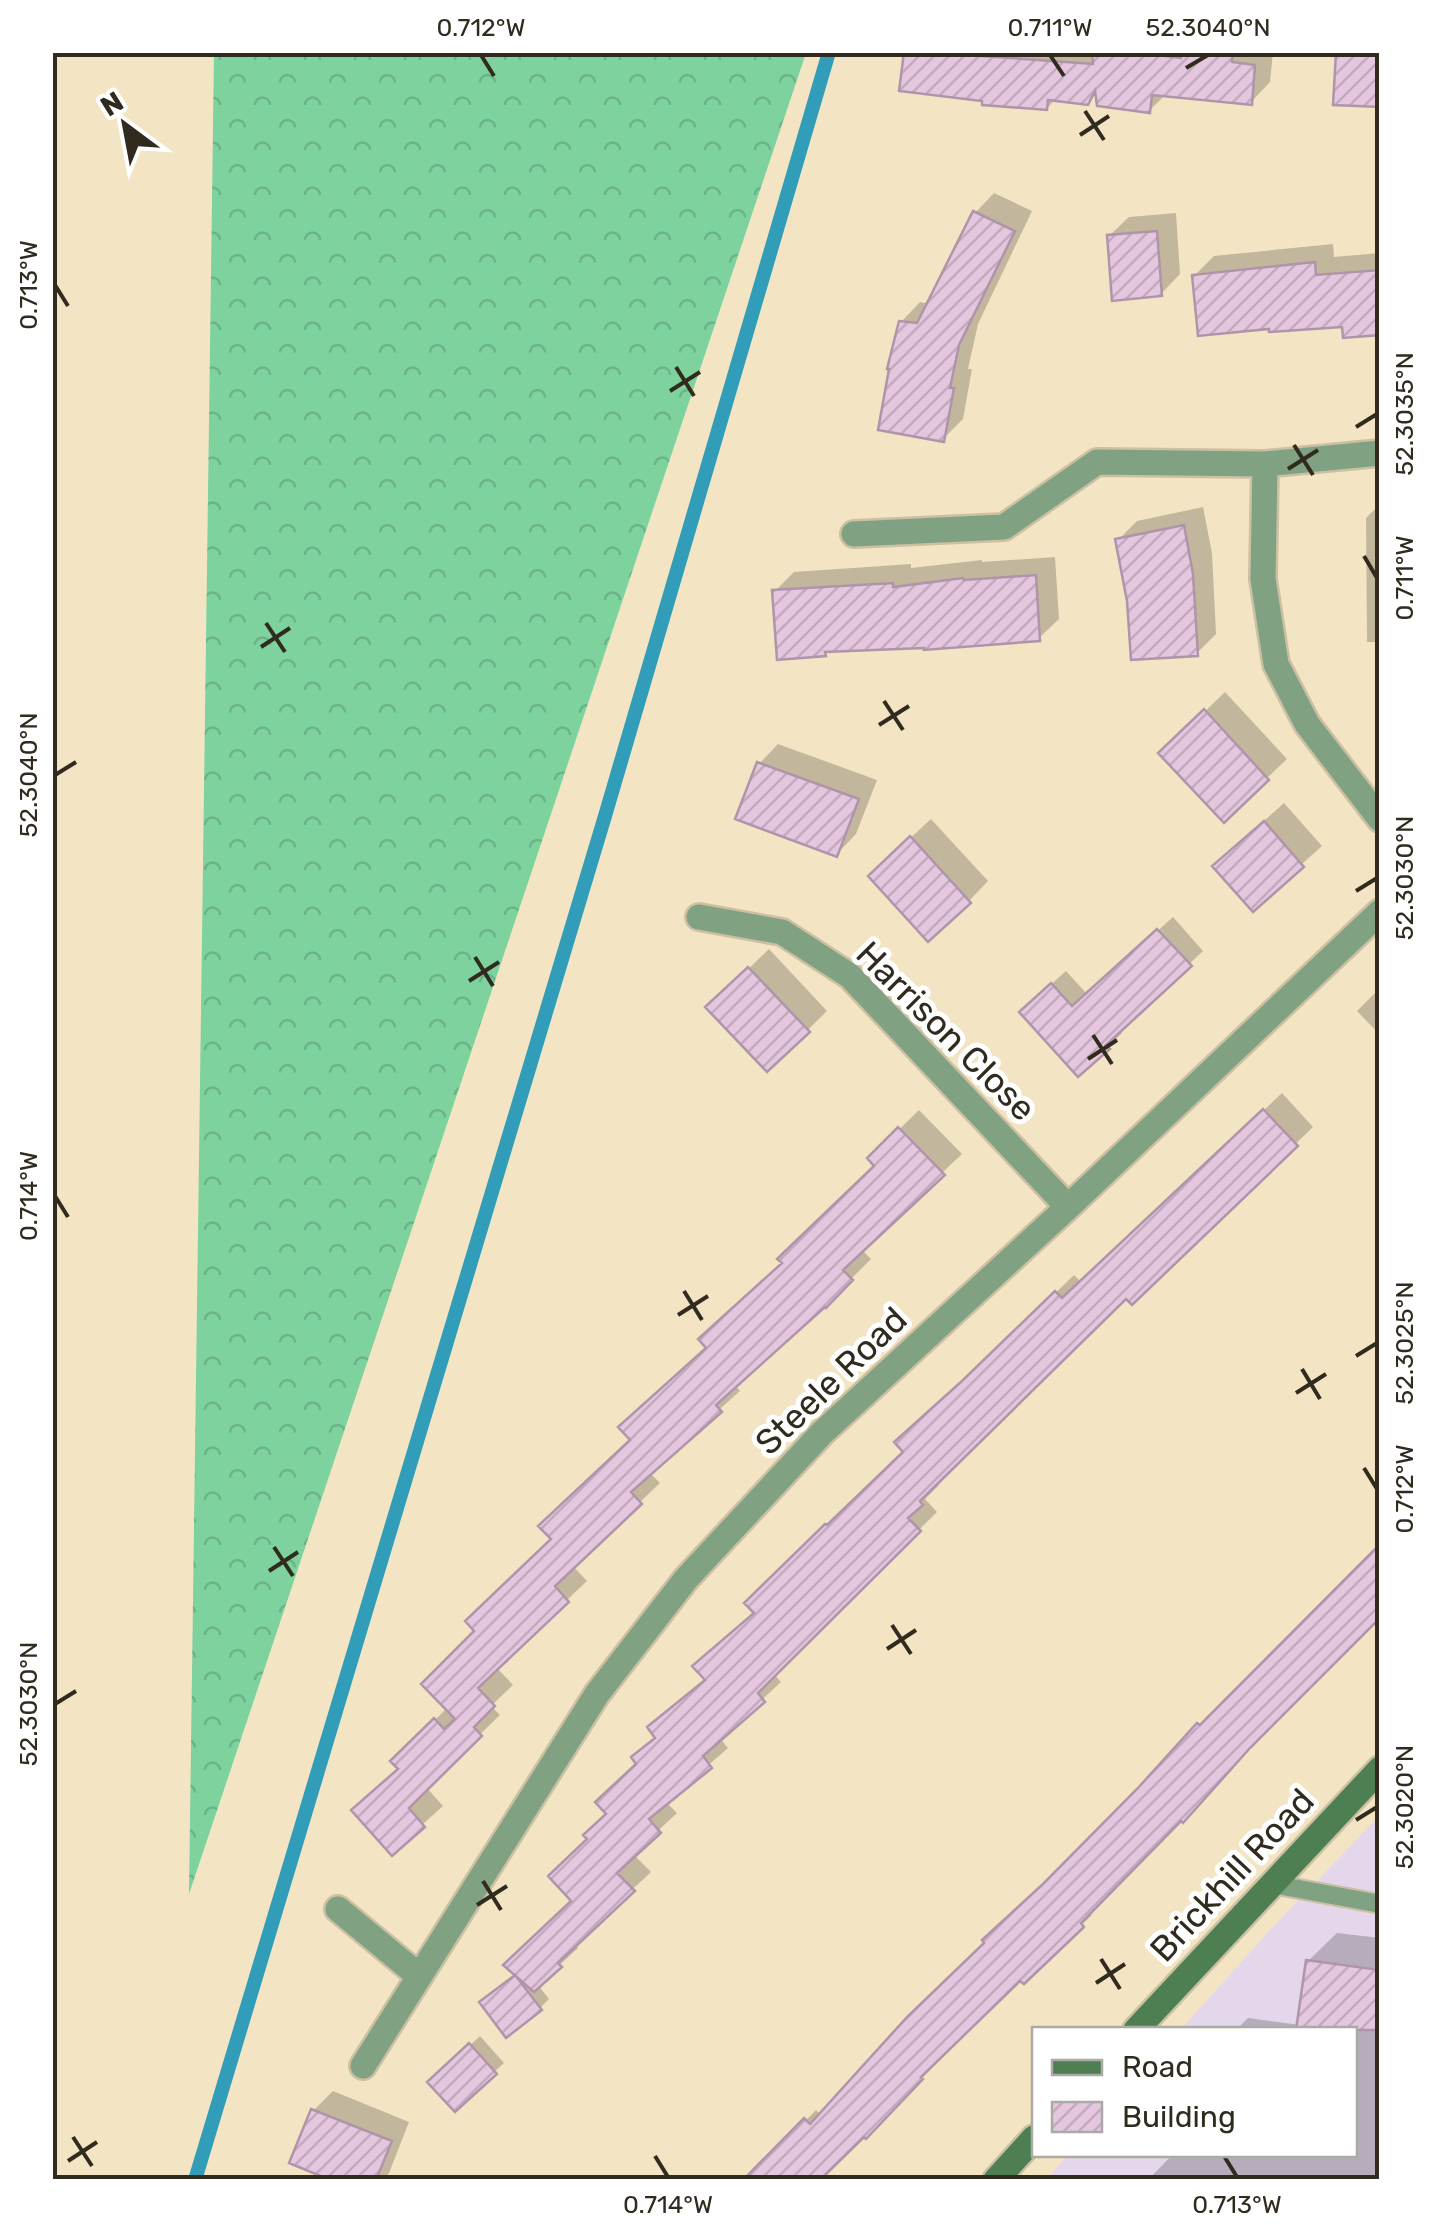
<svg xmlns="http://www.w3.org/2000/svg" width="1432" height="2232" font-family="Rubik,sans-serif">
<style>
.education{fill:#e4d7eb}
.forest{fill:url(#forest-crowns)}
.shadow{fill:#0003}
.lines{fill:none;stroke-linecap:round;stroke-linejoin:round}
.stream{stroke:#319db8;stroke-width:14}
.building{fill:url(#building-hatch);stroke:#b094aa;stroke-width:2.5}
.lane-casing{stroke:#ccc0a3;stroke-width:22}
.street-casing{stroke:#ccc0a3;stroke-width:30}
.secondary-casing{stroke:#ccc0a3;stroke-width:30}
.lane{stroke:#80a182;stroke-width:18}
.street{stroke:#80a182;stroke-width:25}
.secondary{stroke:#4d7f52;stroke-width:25}
.ticks{fill:none;stroke:#302b1e;stroke-width:4}
.labels{text-anchor:middle;stroke-width:10;stroke-linejoin:round;paint-order:stroke}
.street-label{font-size:35px;fill:#302b1e;stroke:#fff}
.neatline{fill:none;stroke:#302b1e;stroke-width:4}
.ticks-label{font-size:25px;text-anchor:middle;fill:#302b1e}
</style>
<defs>
<pattern id="forest-crowns" width="20" height="18" patternUnits="userSpaceOnUse" patternTransform="scale(2.5)"><rect width="20" height="18" fill="#7dd29d"/><path d="M2 6a3 3 0 1 1 6 0M12 15a3 3 0 1 1 6 0" fill="none" stroke="#6cb487"/></pattern>
<pattern id="building-hatch" width="6" height="6" patternUnits="userSpaceOnUse" patternTransform="scale(2.5)"><rect width="6" height="6" fill="#e4c6de"/><path d="M-1 1l2-2M0 6l6-6M5 7l2-2" fill="none" stroke="#c4aabe"/></pattern>
</defs>
<rect width="100%" height="100%" fill="#f3e5c4"/>
<path class="education" d="M 1379,1816 L 1379,2179 L 1046,2180 L 1068,2155 L 1354,2154 L 1354,2030 L 1181,2029 L 1271,1929 Z"/>
<path class="forest" d="M 214,53 L 806,53 L 189,1894 Z"/>
<path class="shadow" d="M 907,52 L 1273,52 L 1270,82 L 1251,102 L 1166,94 L 1149,111 L 1098,92 L 1087,103 L 1056,99 L 1047,108 L 985,99 Z
M 994,193 L 1032,211 L 978,324 L 968,369 L 972,369 L 963,419 L 943,439 L 901,322 L 920,302 L 930,304 L 975,213 Z
M 1176,213 L 1180,274 L 1161,294 L 1109,236 L 1129,217 Z
M 1333,244 L 1334,257 L 1380,253 L 1380,332 L 1344,324 L 1194,276 L 1214,256 Z
M 1380,504 L 1380,642 L 1367,642 L 1366,518 Z
M 1203,507 L 1212,553 L 1216,634 L 1197,653 L 1130,601 L 1118,540 L 1137,521 Z
M 1055,557 L 1059,619 L 1039,638 L 829,649 L 825,654 L 775,591 L 794,572 L 911,564 L 911,568 L 982,560 L 982,562 Z
M 1225,692 L 1287,759 L 1224,819 L 1162,753 Z
M 778,744 L 877,780 L 856,834 L 837,854 L 759,764 Z
M 1284,803 L 1322,846 L 1253,908 L 1235,847 Z
M 931,819 L 988,881 L 969,901 L 890,857 Z
M 1173,917 L 1203,951 L 1119,1030 L 1122,1033 L 1078,1074 L 1036,998 L 1066,971 L 1087,994 Z
M 769,949 L 827,1011 L 768,1069 L 709,1007 Z
M 1380,988 L 1380,1035 L 1357,1011 Z
M 1282,1093 L 1313,1127 L 1132,1302 L 1126,1296 L 936,1482 L 939,1485 L 925,1499 L 937,1512 L 774,1674 L 781,1682 L 720,1738 L 728,1748 L 666,1802 L 677,1813 L 633,1854 L 651,1872 L 574,1944 L 578,1948 L 538,1985 L 549,1999 L 540,2008 L 482,2002 L 517,1974 L 574,1901 L 590,1839 L 608,1814 L 639,1763 L 635,1758 L 657,1736 L 650,1727 L 706,1678 L 757,1612 L 748,1603 L 845,1508 L 846,1510 L 906,1452 L 983,1364 L 1074,1275 L 1081,1282 Z
M 919,1110 L 962,1154 L 861,1249 L 871,1259 L 845,1285 L 735,1385 L 740,1391 L 649,1472 L 660,1483 L 573,1566 L 587,1581 L 496,1667 L 513,1685 L 491,1706 L 500,1715 L 426,1787 L 443,1806 L 392,1852 L 400,1768 L 394,1761 L 447,1708 L 478,1631 L 708,1347 L 784,1262 L 877,1165 L 870,1158 Z
M 1209,1714 L 1211,1716 L 1089,1912 L 1092,1915 L 1024,1981 L 1020,1977 L 866,2136 L 747,2180 L 816,2110 L 821,2115 L 1139,1791 Z
M 1337,1933 L 1380,1938 L 1379,2180 L 1148,2180 L 1173,2154 L 1354,2154 L 1354,2030 L 1236,2030 L 1248,2018 L 1300,2025 L 1308,1961 Z
M 480,2036 L 504,2063 L 455,2109 L 431,2082 Z
M 333,2091 L 409,2122 L 389,2173 L 383,2180 L 336,2180 L 314,2110 Z"/>
<g class="lines">
<path class="stream" d="M 195,2180 L 605,816 L 829,52"/>
</g>
<path class="building" d="M 904,52 L 968,52 L 968,55 L 1093,64 L 1092,52 L 1135,52 L 1181,58 L 1181,52 L 1233,52 L 1232,62 L 1255,65 L 1252,105 L 1152,95 L 1150,113 L 1097,106 L 1095,91 L 1088,105 L 1048,100 L 1047,110 L 982,105 L 982,101 L 899,91 Z
M 1336,52 L 1380,52 L 1380,107 L 1333,105 Z
M 973,211 L 1015,231 L 959,345 L 950,388 L 954,388 L 944,442 L 878,430 L 889,369 L 887,369 L 899,321 L 917,323 Z
M 1157,231 L 1162,296 L 1112,301 L 1107,235 Z
M 1315,262 L 1316,275 L 1380,270 L 1380,335 L 1343,338 L 1342,327 L 1269,332 L 1269,329 L 1198,336 L 1192,275 Z
M 1184,525 L 1193,574 L 1198,656 L 1131,660 L 1127,601 L 1115,539 Z
M 1036,575 L 1040,641 L 924,650 L 924,648 L 825,652 L 826,656 L 777,660 L 772,590 L 893,583 L 893,587 L 963,578 L 964,580 Z
M 1204,709 L 1269,780 L 1224,823 L 1158,753 Z
M 757,762 L 859,799 L 837,857 L 735,819 Z
M 1264,821 L 1304,867 L 1253,912 L 1212,866 Z
M 910,836 L 971,903 L 928,942 L 868,876 Z
M 1157,929 L 1192,966 L 1106,1045 L 1110,1049 L 1078,1077 L 1019,1012 L 1051,983 L 1072,1006 Z
M 748,967 L 810,1032 L 767,1072 L 705,1007 Z
M 1263,1109 L 1298,1146 L 1132,1305 L 1126,1299 L 920,1501 L 923,1505 L 908,1518 L 921,1531 L 758,1693 L 765,1702 L 703,1756 L 712,1768 L 649,1819 L 661,1833 L 617,1873 L 635,1891 L 558,1963 L 562,1967 L 534,1992 L 503,1965 L 571,1901 L 548,1876 L 587,1839 L 583,1835 L 606,1814 L 595,1802 L 636,1764 L 631,1757 L 655,1738 L 647,1727 L 705,1680 L 692,1666 L 754,1613 L 744,1603 L 825,1524 L 827,1525 L 903,1452 L 894,1442 L 962,1381 L 1055,1291 L 1062,1298 Z
M 898,1127 L 945,1175 L 843,1270 L 853,1280 L 826,1308 L 825,1307 L 716,1405 L 722,1412 L 631,1492 L 642,1504 L 555,1586 L 569,1602 L 478,1688 L 495,1706 L 474,1727 L 482,1736 L 409,1808 L 425,1827 L 392,1856 L 351,1810 L 398,1769 L 390,1761 L 434,1718 L 444,1729 L 455,1719 L 421,1684 L 474,1631 L 465,1621 L 551,1539 L 538,1526 L 630,1440 L 618,1427 L 706,1348 L 698,1339 L 782,1263 L 777,1259 L 874,1166 L 867,1158 Z
M 1380,1544 L 1380,1618 L 1250,1748 L 1183,1823 L 1181,1821 L 1081,1923 L 1084,1927 L 1024,1984 L 1020,1981 L 921,2077 L 923,2079 L 866,2139 L 864,2137 L 820,2180 L 743,2180 L 804,2118 L 810,2124 L 907,2017 L 984,1943 L 982,1940 L 1043,1884 L 1137,1789 L 1197,1723 L 1200,1725 Z
M 1306,1960 L 1380,1970 L 1380,2002 L 1376,2030 L 1296,2030 Z
M 515,1975 L 542,2010 L 506,2038 L 479,2002 Z
M 469,2043 L 497,2074 L 455,2112 L 427,2082 Z
M 311,2109 L 392,2141 L 376,2180 L 330,2180 L 289,2163 Z"/>
<g class="lines">
<g class="lane-casing">
<path id="lane" d="M 1272,1884 L 1380,1904"/>
</g>
<g class="street-casing">
<path id="street" d="M 1265,464 L 1263,579 L 1276,664 L 1307,724 L 1380,819
M 854,534 L 1004,527 L 1097,462 L 1265,464 L 1380,453
M 699,917 L 782,932 L 850,976 L 1068,1207
M 338,1909 L 419,1976
M 363,2066 L 597,1694 L 686,1579 L 822,1433 L 1068,1207 L 1380,912"/>
</g>
<g class="secondary-casing">
<path id="secondary" d="M 1136,2030 L 1380,1769
M 996,2180 L 1034,2138"/>
</g>
<use href="#lane" class="lane"/>
<use href="#street" class="street"/>
<use href="#secondary" class="secondary"/>
</g>
<path class="ticks" d="M 481,55 L 494,76M 1050,55 L 1064,76M 1186,68 L 1208,55M 1085,111 L 1104,140M 1080,135 L 1109,116M 55,285 L 68,306M 676,367 L 694,396M 670,391 L 700,372M 1356,427 L 1377,414M 1294,445 L 1313,475M 1288,469 L 1318,450M 1364,556 L 1377,578M 266,623 L 285,652M 261,647 L 290,628M 884,701 L 903,730M 879,725 L 909,706M 55,775 L 76,762M 1356,891 L 1377,878M 475,957 L 493,986M 469,981 L 499,962M 1093,1035 L 1112,1064M 1088,1059 L 1117,1040M 55,1196 L 68,1217M 684,1291 L 702,1320M 678,1315 L 708,1296M 1356,1356 L 1377,1343M 1302,1369 L 1320,1399M 1296,1393 L 1326,1374M 1364,1468 L 1377,1489M 274,1547 L 293,1576M 269,1571 L 298,1552M 892,1625 L 911,1654M 887,1649 L 916,1630M 55,1704 L 76,1691M 1356,1820 L 1377,1807M 483,1881 L 501,1910M 477,1905 L 507,1886M 1101,1959 L 1120,1989M 1096,1983 L 1125,1964M 73,2137 L 92,2166M 655,2156 L 668,2177M 1224,2156 L 1237,2177M 68,2161 L 97,2142"/>
<g class="labels">
<g class="street-label">
<text transform="translate(946 1031) rotate(45)" y="12">Harrison Close</text>
<text transform="translate(831 1381) rotate(-44)" y="12">Steele Road</text>
<text transform="translate(1232 1875) rotate(-47)" y="12">Brickhill Road</text>
</g>
</g>
<rect width="1432" height="2232" fill="none" stroke="#ffffff" stroke-width="110"/>
<rect x="1032" y="2027" width="325" height="130" fill="#ffffff" stroke="#acaaa5" stroke-width="2.5"/>
<rect x="1052" y="2060" width="50" height="15" fill="#4d7f52" stroke="#acaaa5" stroke-width="2.5"/>
<text x="1122" y="2077" font-size="30" fill="#302b1e">Road</text>
<rect x="1052" y="2102" width="50" height="30" fill="url(#building-hatch)" stroke="#acaaa5" stroke-width="2.5"/>
<text x="1122" y="2127" font-size="30" fill="#302b1e">Building</text>
<g transform="translate(125 125) rotate(328)" stroke="#ffffff" stroke-width="8" paint-order="stroke">
<path d="M0-8L18 38L0 25L-18 38Z" fill="#302b1e"/>
<text y="-15" font-size="28" font-weight="bold" text-anchor="middle" fill="#302b1e">N</text>
</g>
<rect x="55" y="55" width="1322" height="2122" class="neatline"/>
<g class="ticks-label">
<text x="481" y="36">0.712°W</text>
<text x="1050" y="36">0.711°W</text>
<text x="1208" y="36">52.3040°N</text>
<text transform="translate(28 285) rotate(-90)" y="9">0.713°W</text>
<text transform="translate(1404 414) rotate(-90)" y="9">52.3035°N</text>
<text transform="translate(1404 578) rotate(-90)" y="9">0.711°W</text>
<text transform="translate(28 775) rotate(-90)" y="9">52.3040°N</text>
<text transform="translate(1404 878) rotate(-90)" y="9">52.3030°N</text>
<text transform="translate(28 1196) rotate(-90)" y="9">0.714°W</text>
<text transform="translate(1404 1343) rotate(-90)" y="9">52.3025°N</text>
<text transform="translate(1404 1489) rotate(-90)" y="9">0.712°W</text>
<text transform="translate(28 1704) rotate(-90)" y="9">52.3030°N</text>
<text transform="translate(1404 1807) rotate(-90)" y="9">52.3020°N</text>
<text x="668" y="2213">0.714°W</text>
<text x="1237" y="2213">0.713°W</text>
</g>
</svg>
